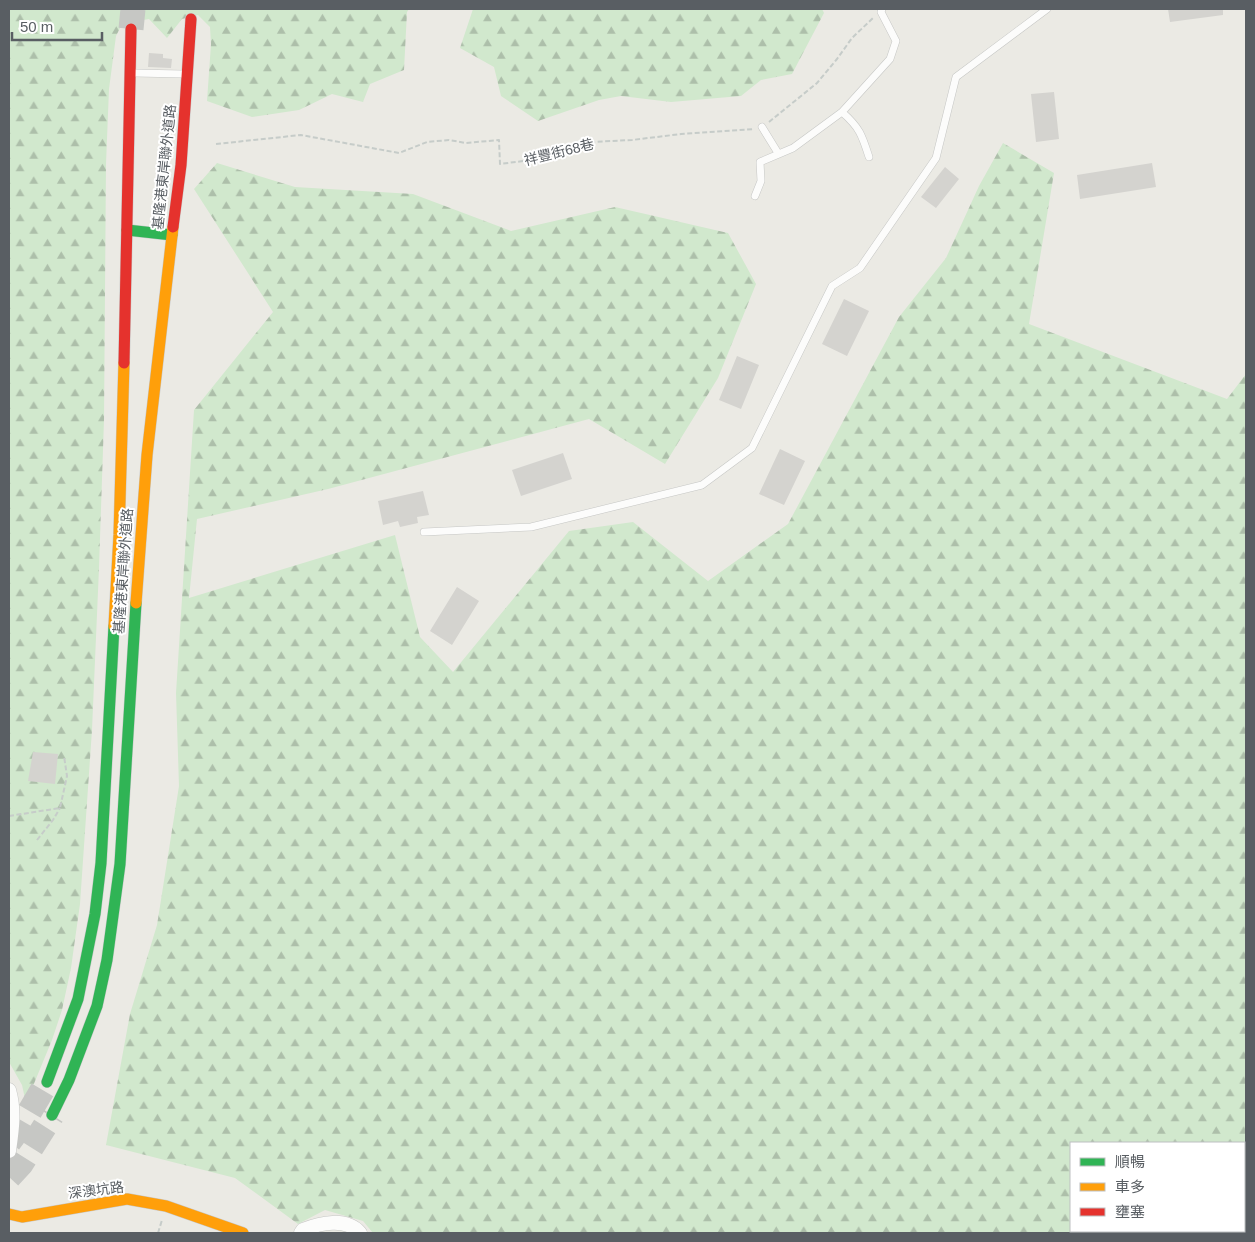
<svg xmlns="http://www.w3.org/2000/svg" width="1255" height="1242" font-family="Arial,'Noto Sans TC',sans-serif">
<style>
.forest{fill:url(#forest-firs);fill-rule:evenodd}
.building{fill:#d4d3cf}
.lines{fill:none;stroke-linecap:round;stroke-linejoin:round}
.highway-tunnel{stroke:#c6c7c4;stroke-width:25;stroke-dasharray:25 12;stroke-linecap:butt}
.lane-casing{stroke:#c6c7c5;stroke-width:8}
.street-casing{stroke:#c6c7c5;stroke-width:15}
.fast-casing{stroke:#c8c8c8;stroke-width:12}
.slow-casing{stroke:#c8c8c8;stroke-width:12}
.jam-casing{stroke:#c8c8c8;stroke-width:12}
.path{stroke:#c6ccc9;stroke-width:2;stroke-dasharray:5 2.5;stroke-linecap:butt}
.lane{stroke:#fcfcfb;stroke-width:7}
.street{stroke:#fcfcfb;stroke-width:14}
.fast{stroke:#30b455;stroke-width:11}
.slow{stroke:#ff9f0a;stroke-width:11}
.jam{stroke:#e5322d;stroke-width:11}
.labels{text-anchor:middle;stroke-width:4;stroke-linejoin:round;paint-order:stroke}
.street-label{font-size:14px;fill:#595e63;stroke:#fff}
</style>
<defs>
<pattern id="forest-firs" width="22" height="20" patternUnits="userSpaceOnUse" patternTransform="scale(1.25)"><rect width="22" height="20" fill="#d1e8cd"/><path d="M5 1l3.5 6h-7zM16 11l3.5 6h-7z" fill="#adbfaa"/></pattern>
</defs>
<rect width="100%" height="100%" fill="#ebeae4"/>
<path class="forest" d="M 9,9 L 409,9 L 407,12 L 404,70 L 370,84 L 363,102 L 332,94 L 299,110 L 252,117 L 207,101 L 211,44 L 210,27 L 198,15 L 182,19 L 167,38 L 149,19 L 122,24 L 116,36 L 109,89 L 106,164 L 104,420 L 99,568 L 92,730 L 80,904 L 71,968 L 62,1010 L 52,1040 L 26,1103 L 22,1085 L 9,1062 Z
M 473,9 L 822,9 L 824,13 L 792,74 L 761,80 L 741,96 L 671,102 L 621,96 L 599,100 L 538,121 L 501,96 L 494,67 L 460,48 Z
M 1003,143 L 1054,173 L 1029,324 L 1227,399 L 1246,374 L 1246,1233 L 373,1233 L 363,1221 L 325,1210 L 298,1224 L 235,1178 L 106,1145 L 130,1014 L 157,925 L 179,786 L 176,693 L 194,410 L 273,312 L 194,189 L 217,163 L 295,187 L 413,194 L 511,231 L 615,207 L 728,233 L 756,284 L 718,378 L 665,464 L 589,419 L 328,489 L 197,519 L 189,598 L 395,535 L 420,637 L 453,672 L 569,531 L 633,522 L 708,581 L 788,524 L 899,317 L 946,258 L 979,186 ZM 1071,1143 L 1244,1143 L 1244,1231 L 1071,1231 Z"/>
<path class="building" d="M 1168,9 L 1223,9 L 1223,15 L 1170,22 Z
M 149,53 L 163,54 L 163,58 L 172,59 L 171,68 L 148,67 Z
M 1054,92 L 1059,139 L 1036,142 L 1031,94 Z
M 1152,163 L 1156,187 L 1080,199 L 1077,175 Z
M 945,167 L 959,179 L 936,208 L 921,197 Z
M 844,299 L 869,311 L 847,356 L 822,344 Z
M 737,356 L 759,365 L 741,409 L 719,400 Z
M 780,449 L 805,461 L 784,505 L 759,494 Z
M 563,453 L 572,479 L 521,496 L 512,470 Z
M 423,491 L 429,515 L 417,517 L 418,523 L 400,527 L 398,521 L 383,525 L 378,501 Z
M 457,587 L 479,601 L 452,645 L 430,631 Z
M 33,752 L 58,754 L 55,784 L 28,781 Z"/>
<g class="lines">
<path class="highway-tunnel" d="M 131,29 L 133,9
M 9,1142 L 23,1123 L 47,1082
M 9,1177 L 21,1164 L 52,1115"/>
<g class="lane-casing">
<path id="lane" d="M 135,73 L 182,74
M 842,112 C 860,128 862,135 869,157
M 762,127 L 778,153
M 755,196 L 761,181 L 760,162 L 793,148 L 842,112 L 890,59 L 896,41 L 881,12 L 882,9
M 424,532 L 531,527 L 702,485 L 752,448 L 832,286 L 860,268 L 936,158 L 956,77 L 1047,9"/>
</g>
<g class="street-casing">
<path id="street" d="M 9,1090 C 15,1111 12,1130 9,1151
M 301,1233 L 303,1230 C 320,1223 346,1217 360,1233"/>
</g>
<g class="fast-casing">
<path id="fast" d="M 127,230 L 172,235
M 47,1082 L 78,999 L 95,914 L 101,863 L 114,626
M 52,1115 L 69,1080 L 97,1006 L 107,960 L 120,864 L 136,603"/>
</g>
<g class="slow-casing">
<path id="slow" d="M 136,603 L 147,455 L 173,227
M 114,626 L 119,535 L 124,363
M 9,1214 L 22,1217 L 127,1199 L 166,1206 L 243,1233"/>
</g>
<g class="jam-casing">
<path id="jam" d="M 173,227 L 181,165 L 191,19
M 124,363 L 131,29"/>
</g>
<path class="path" d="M 769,122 L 817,83 L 837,59 L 852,38 L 873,18
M 216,144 L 301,135 L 399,153 L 427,142 L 449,140 L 466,143 L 499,140 L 500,164 L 546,158 L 591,142 L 632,140 L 681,134 L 754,129
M 9,816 L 60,808 L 67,776 L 64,756
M 37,840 L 53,820 L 60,808
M 158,1233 L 162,1220"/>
<use href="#lane" class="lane"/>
<use href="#street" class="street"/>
<use href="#fast" class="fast"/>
<use href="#slow" class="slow"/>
<use href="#jam" class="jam"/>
</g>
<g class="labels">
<g class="street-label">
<text transform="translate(559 152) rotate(-14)" y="5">祥豐街68巷</text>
<text transform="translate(164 167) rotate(-84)" y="5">基隆港東岸聯外道路</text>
<text transform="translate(123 571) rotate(-86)" y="5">基隆港東岸聯外道路</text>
<text transform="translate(96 1190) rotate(-7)" y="5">深澳坑路</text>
</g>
</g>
<rect width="1255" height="1242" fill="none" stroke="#595e63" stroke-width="20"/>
<rect x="1070" y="1142" width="175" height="90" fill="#ffffff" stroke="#bdbfc1"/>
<rect x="1080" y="1158" width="25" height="8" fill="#30b455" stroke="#bdbfc1"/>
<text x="1115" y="1167" font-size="15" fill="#595e63">順暢</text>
<rect x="1080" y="1183" width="25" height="8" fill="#ff9f0a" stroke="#bdbfc1"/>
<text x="1115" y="1192" font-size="15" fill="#595e63">車多</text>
<rect x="1080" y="1208" width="25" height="8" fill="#e5322d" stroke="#bdbfc1"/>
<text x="1115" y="1217" font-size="15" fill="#595e63">壅塞</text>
<path d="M12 32v8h90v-8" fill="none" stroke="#595e63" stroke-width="2.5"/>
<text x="20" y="32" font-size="15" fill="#595e63" stroke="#ffffff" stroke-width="4" paint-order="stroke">50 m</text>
</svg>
